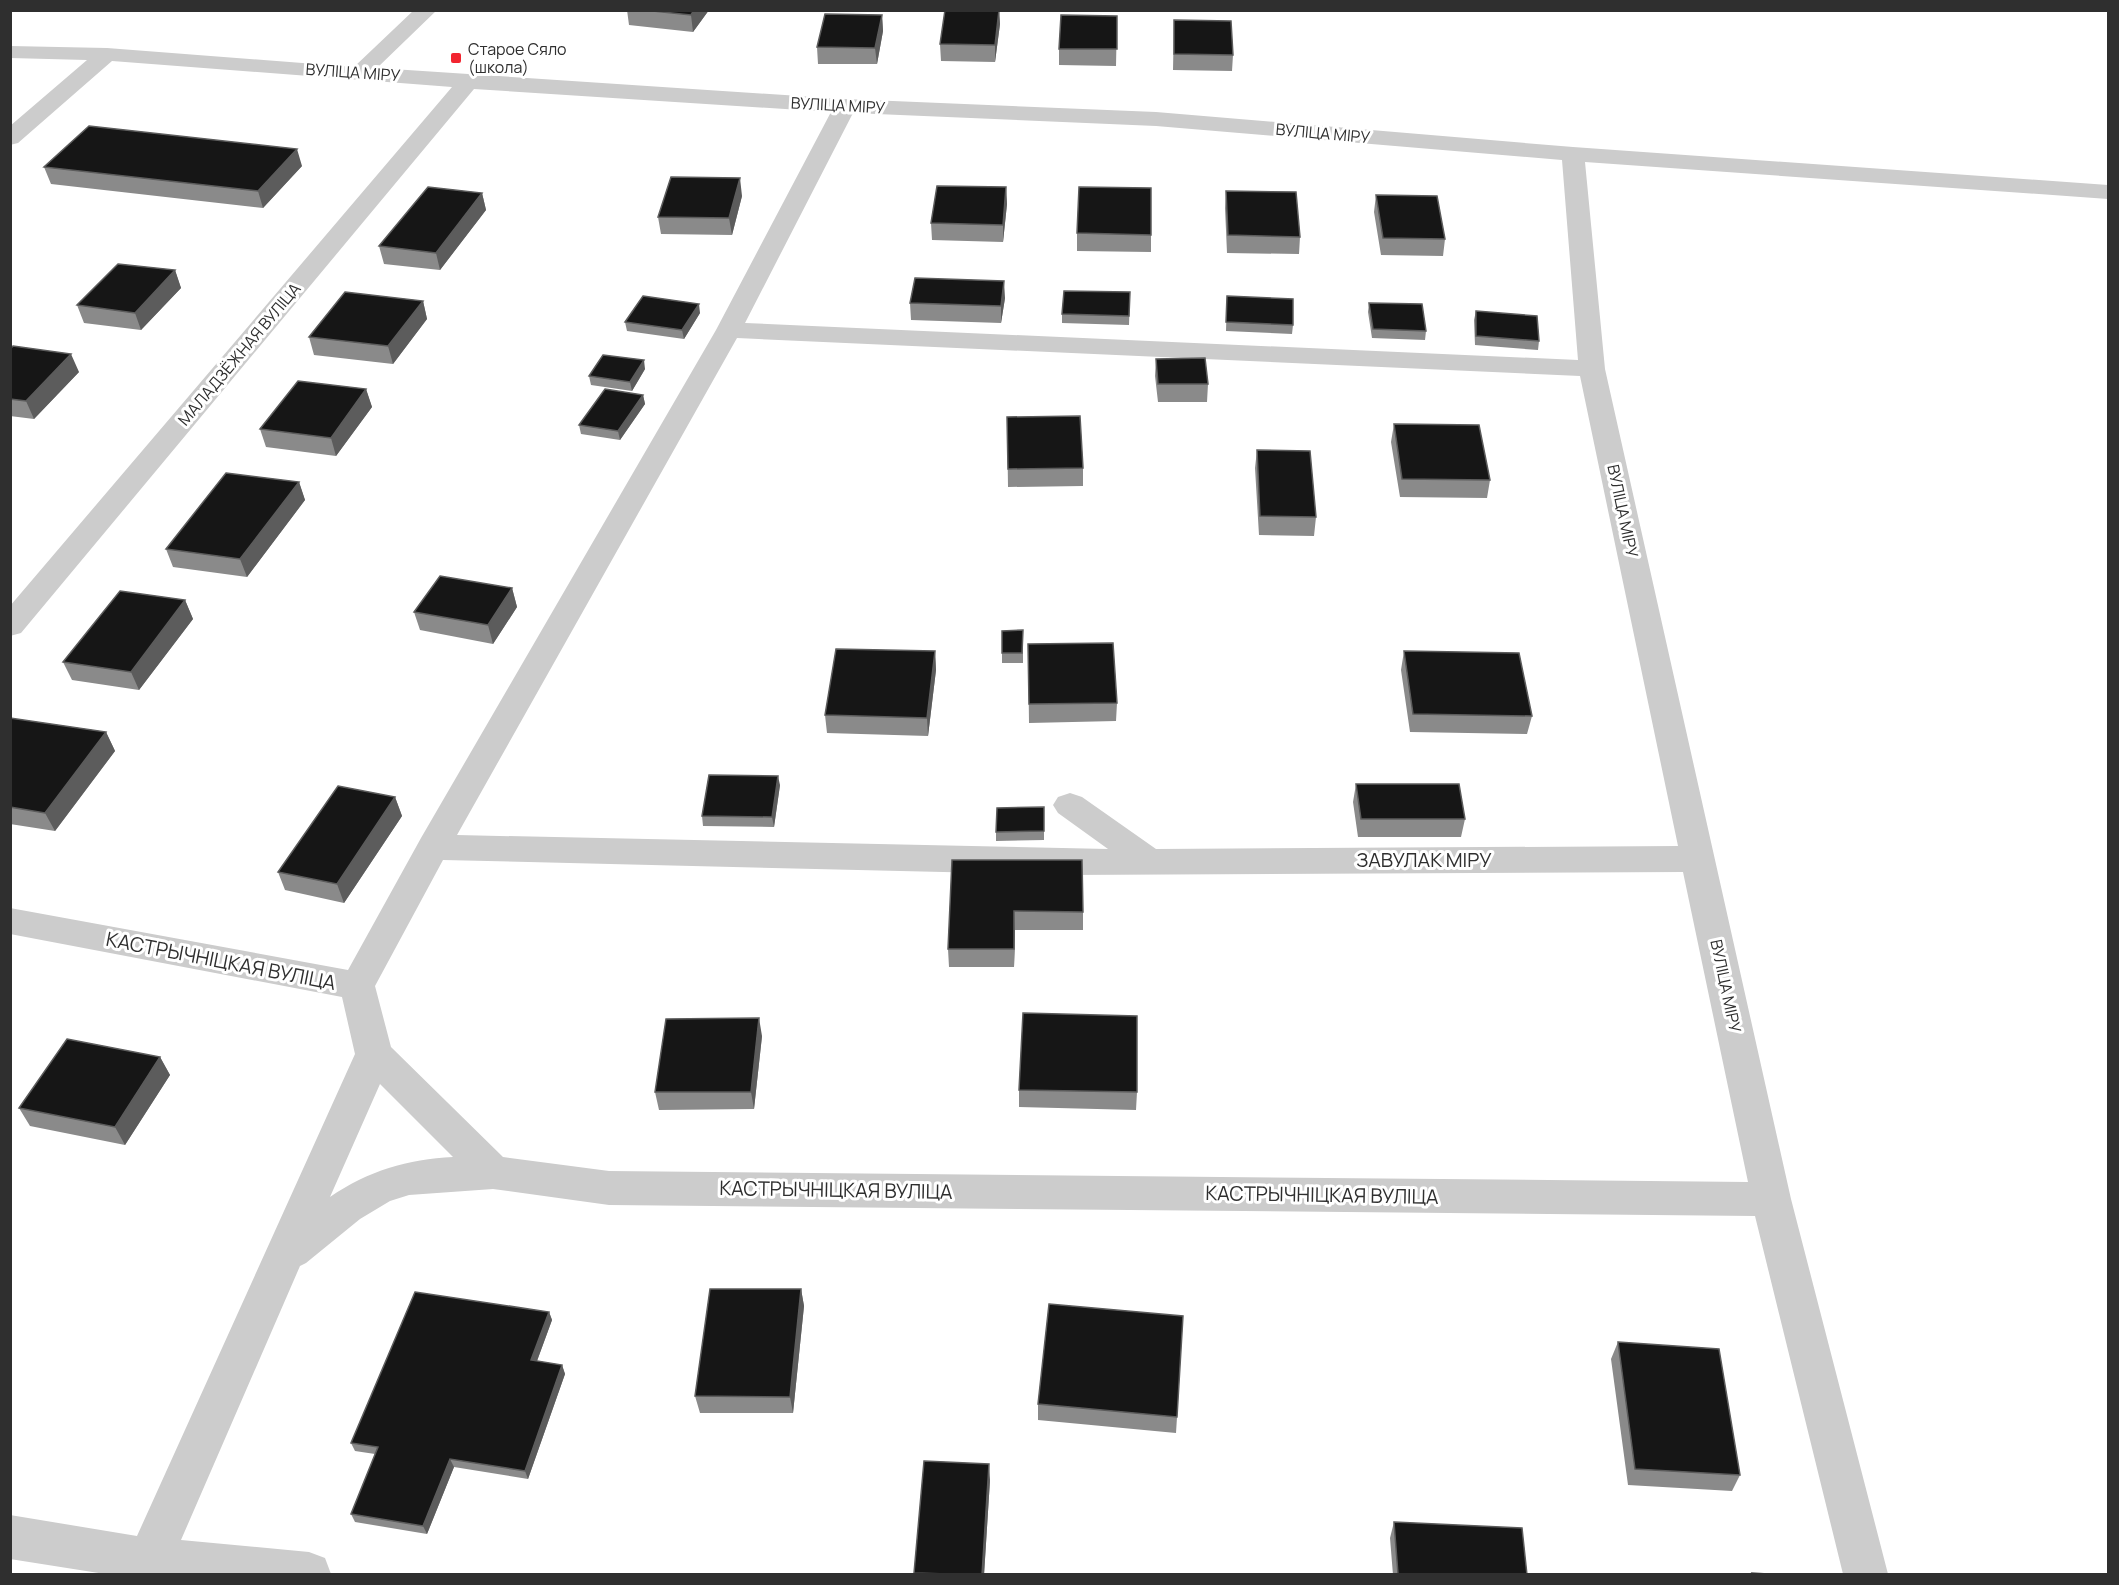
<svg xmlns="http://www.w3.org/2000/svg" width="2119" height="1585" font-family="Manrope,sans-serif">
<style>
.lines{fill:none;stroke-linecap:round;stroke-linejoin:round}
.minor{fill:#ccc;fill-rule:evenodd}
.wall{fill:#8a8a8a}
.shaded-wall{fill:#5c5c5c}
.building{fill:#161616;stroke:#5c5c5c;stroke-width:1.5}
.poi-dot{fill:#f22530;stroke:#fff;stroke-width:2}
.labels{text-anchor:middle;stroke-width:6;stroke-linejoin:round;paint-order:stroke}
.far-poi-label{font-size:16px;fill:#2f2f2f;stroke:#fff;text-anchor:start}
.far-street-label{font-size:16px;fill:#2f2f2f;stroke:#fff}
.street-label{font-size:20px;fill:#2f2f2f;stroke:#fff}
</style>
<rect width="100%" height="100%" fill="#fff"/>
<g class="lines">
<path class="minor" d="M 414,10 L 437,10 L 377,68 L 845,99 L 1156,112 L 1573,147 L 2108,185 L 2108,199 L 1585,162 L 1605,369 L 1791,1199 L 1888,1574 L 1843,1574 L 1755,1216 L 609,1205 L 493,1189 L 409,1195 L 390,1201 L 360,1219 L 306,1263 L 300,1266 L 181,1540 L 309,1552 L 325,1558 L 331,1574 L 105,1574 L 10,1559 L 10,1515 L 137,1536 L 355,1054 L 342,997 L 10,934 L 10,908 L 348,970 L 421,838 L 716,330 L 831,112 L 474,89 L 21,633 L 10,636 L 10,606 L 452,87 L 112,61 L 18,143 L 10,145 L 10,126 L 87,60 L 10,58 L 10,46 L 107,48 L 354,67 ZM 853,113 L 1156,126 L 1562,160 L 1578,360 L 745,323 ZM 737,338 L 1580,376 L 1678,846 L 1156,849 L 1082,797 L 1070,793 L 1058,797 L 1053,805 L 1058,813 L 1108,849 L 457,835 ZM 443,860 L 1065,875 L 1683,872 L 1748,1182 L 609,1171 L 503,1157 L 391,1047 L 375,986 ZM 380,1084 L 453,1157 C 408,1159 368,1171 330,1197 Z"/>
</g>
<path class="wall" d="M 627,10 L 709,10 L 693,32 L 629,25 Z
M 999,10 L 1000,24 L 995,62 L 941,61 L 940,44 Z
M 882,15 L 883,31 L 877,64 L 818,64 L 817,47 Z
M 1117,16 L 1116,66 L 1059,65 L 1059,49 Z
M 1174,20 L 1233,55 L 1232,71 L 1173,70 Z
M 302,166 L 263,208 L 51,184 L 44,167 Z
M 1006,187 L 1007,204 L 1003,242 L 932,240 L 931,223 Z
M 1226,191 L 1300,237 L 1299,254 L 1227,253 L 1225,208 Z
M 482,193 L 486,210 L 440,270 L 384,264 L 379,246 Z
M 1376,195 L 1445,239 L 1443,256 L 1381,255 L 1374,212 Z
M 742,196 L 732,235 L 661,234 L 658,217 Z
M 1077,233 L 1151,235 L 1151,252 L 1077,251 Z
M 175,270 L 181,288 L 141,330 L 84,323 L 77,305 Z
M 1130,292 L 1129,325 L 1062,323 L 1062,314 Z
M 1227,296 L 1293,325 L 1292,334 L 1226,331 Z
M 1005,298 L 1001,323 L 911,320 L 910,303 Z
M 423,301 L 427,319 L 393,364 L 314,355 L 309,337 Z
M 1369,303 L 1426,331 L 1425,340 L 1372,338 L 1368,312 Z
M 1476,311 L 1539,341 L 1538,350 L 1475,345 L 1474,320 Z
M 700,313 L 684,339 L 627,331 L 625,322 Z
M 10,349 L 79,372 L 34,419 L 10,416 Z
M 1156,359 L 1208,384 L 1207,402 L 1158,402 L 1155,376 Z
M 645,369 L 632,391 L 591,385 L 589,376 Z
M 366,389 L 372,407 L 336,456 L 266,447 L 260,429 Z
M 643,395 L 645,404 L 620,440 L 581,434 L 579,425 Z
M 1007,417 L 1083,468 L 1083,486 L 1008,487 Z
M 1394,424 L 1490,480 L 1487,498 L 1400,497 L 1391,442 Z
M 1257,450 L 1316,517 L 1314,536 L 1259,535 L 1255,468 Z
M 299,482 L 305,500 L 247,577 L 173,567 L 166,549 Z
M 512,588 L 517,607 L 493,644 L 420,630 L 414,612 Z
M 185,600 L 193,619 L 139,690 L 72,680 L 63,662 Z
M 1023,630 L 1023,663 L 1002,663 L 1002,631 Z
M 1028,644 L 1117,703 L 1116,721 L 1029,723 Z
M 935,651 L 936,670 L 928,736 L 827,733 L 825,715 Z
M 1404,651 L 1532,716 L 1527,734 L 1410,732 L 1401,670 Z
M 10,718 L 106,732 L 115,751 L 55,831 L 10,824 Z
M 1356,784 L 1465,819 L 1461,837 L 1358,837 L 1353,802 Z
M 780,785 L 774,827 L 703,826 L 702,816 Z
M 395,797 L 402,816 L 344,903 L 285,890 L 278,872 Z
M 1044,807 L 1044,840 L 996,841 L 996,832 Z
M 952,860 L 1083,912 L 1083,930 L 1015,930 L 1014,967 L 949,967 L 948,949 Z
M 762,1036 L 754,1109 L 659,1110 L 655,1092 Z
M 160,1057 L 170,1075 L 125,1145 L 30,1126 L 19,1108 Z
M 1019,1090 L 1137,1092 L 1136,1110 L 1019,1107 Z
M 801,1289 L 804,1306 L 793,1413 L 700,1413 L 695,1396 Z
M 549,1312 L 552,1320 L 537,1361 L 562,1365 L 565,1374 L 528,1479 L 454,1467 L 427,1534 L 355,1522 L 351,1514 L 375,1454 L 355,1451 L 351,1443 Z
M 1618,1342 L 1740,1475 L 1732,1491 L 1628,1485 L 1611,1359 Z
M 1038,1404 L 1177,1417 L 1176,1433 L 1038,1420 Z
M 990,1480 L 984,1575 L 914,1575 L 914,1573 Z
M 1394,1522 L 1527,1575 L 1393,1575 L 1390,1538 Z"/>
<path class="shaded-wall" d="M 694,10 L 709,10 L 693,32 L 691,15 Z
M 999,10 L 1000,24 L 995,62 L 995,45 Z
M 882,15 L 883,31 L 877,64 L 875,48 Z
M 297,149 L 302,166 L 263,208 L 258,191 Z
M 740,178 L 742,196 L 732,235 L 729,218 Z
M 1006,187 L 1007,204 L 1003,242 L 1003,225 Z
M 482,193 L 486,210 L 440,270 L 436,253 Z
M 175,270 L 181,288 L 141,330 L 135,313 Z
M 1004,281 L 1005,298 L 1001,323 L 1001,306 Z
M 423,301 L 427,319 L 393,364 L 388,346 Z
M 699,304 L 700,313 L 684,339 L 682,330 Z
M 71,354 L 79,372 L 34,419 L 26,401 Z
M 644,360 L 645,369 L 632,391 L 630,382 Z
M 366,389 L 372,407 L 336,456 L 331,438 Z
M 643,395 L 645,404 L 620,440 L 618,431 Z
M 299,482 L 305,500 L 247,577 L 240,559 Z
M 512,588 L 517,607 L 493,644 L 488,625 Z
M 185,600 L 193,619 L 139,690 L 131,672 Z
M 935,651 L 936,670 L 928,736 L 927,718 Z
M 106,732 L 115,751 L 55,831 L 45,813 Z
M 778,776 L 780,785 L 774,827 L 772,817 Z
M 395,797 L 402,816 L 344,903 L 337,884 Z
M 1014,911 L 1015,930 L 1014,967 Z
M 759,1018 L 762,1036 L 754,1109 L 751,1092 Z
M 160,1057 L 170,1075 L 125,1145 L 115,1127 Z
M 801,1289 L 804,1306 L 793,1413 L 790,1397 Z
M 549,1312 L 552,1320 L 534,1369 L 531,1360 Z
M 562,1365 L 565,1374 L 528,1479 L 525,1471 Z
M 450,1459 L 454,1467 L 427,1534 L 423,1526 Z
M 989,1464 L 990,1480 L 984,1575 L 982,1575 Z"/>
<path class="building" d="M 643,10 L 694,10 L 691,15 Z
M 945,10 L 999,10 L 995,45 L 940,44 Z
M 825,14 L 882,15 L 875,48 L 817,47 Z
M 1061,15 L 1117,16 L 1117,49 L 1059,49 Z
M 1174,20 L 1231,21 L 1233,55 L 1174,54 Z
M 89,126 L 297,149 L 258,191 L 44,167 Z
M 671,177 L 740,178 L 729,218 L 658,217 Z
M 937,186 L 1006,187 L 1003,225 L 931,223 Z
M 428,187 L 482,193 L 436,253 L 379,246 Z
M 1079,187 L 1151,188 L 1151,235 L 1077,233 Z
M 1226,191 L 1296,192 L 1300,237 L 1228,235 Z
M 1376,195 L 1437,196 L 1445,239 L 1383,238 Z
M 118,264 L 175,270 L 135,313 L 77,305 Z
M 915,278 L 1004,281 L 1001,306 L 910,303 Z
M 1064,291 L 1130,292 L 1129,316 L 1062,314 Z
M 345,292 L 423,301 L 388,346 L 309,337 Z
M 643,296 L 699,304 L 682,330 L 625,322 Z
M 1227,296 L 1293,299 L 1293,325 L 1226,322 Z
M 1369,303 L 1422,304 L 1426,331 L 1373,329 Z
M 1476,311 L 1537,316 L 1539,341 L 1476,336 Z
M 13,346 L 71,354 L 26,401 L 10,399 L 10,349 Z
M 603,355 L 644,360 L 630,382 L 589,376 Z
M 1205,358 L 1208,384 L 1158,384 L 1156,359 Z
M 298,381 L 366,389 L 331,438 L 260,429 Z
M 605,389 L 643,395 L 618,431 L 579,425 Z
M 1080,416 L 1083,468 L 1008,469 L 1007,417 Z
M 1394,424 L 1479,425 L 1490,480 L 1402,479 Z
M 1257,450 L 1310,451 L 1316,517 L 1260,516 Z
M 226,473 L 299,482 L 240,559 L 166,549 Z
M 440,576 L 512,588 L 488,625 L 414,612 Z
M 120,591 L 185,600 L 131,672 L 63,662 Z
M 1023,630 L 1022,653 L 1002,653 L 1002,631 Z
M 1113,643 L 1117,703 L 1029,704 L 1028,644 Z
M 836,649 L 935,651 L 927,718 L 825,715 Z
M 1404,651 L 1519,653 L 1532,716 L 1413,714 Z
M 10,718 L 106,732 L 45,813 L 10,807 Z
M 709,775 L 778,776 L 772,817 L 702,816 Z
M 1356,784 L 1459,784 L 1465,819 L 1361,819 Z
M 338,786 L 395,797 L 337,884 L 278,872 Z
M 1044,807 L 1044,831 L 996,832 L 997,808 Z
M 952,860 L 1082,860 L 1083,912 L 1014,911 L 1014,949 L 948,949 Z
M 1023,1013 L 1137,1016 L 1137,1092 L 1019,1090 Z
M 759,1018 L 751,1092 L 655,1092 L 666,1019 Z
M 67,1039 L 160,1057 L 115,1127 L 19,1108 Z
M 710,1289 L 801,1289 L 790,1397 L 695,1396 Z
M 415,1292 L 549,1312 L 531,1360 L 562,1365 L 525,1471 L 450,1459 L 423,1526 L 351,1514 L 378,1447 L 351,1443 Z
M 1049,1304 L 1183,1316 L 1177,1417 L 1038,1404 Z
M 1618,1342 L 1719,1349 L 1740,1475 L 1635,1469 Z
M 924,1461 L 989,1464 L 982,1575 L 914,1573 Z
M 1394,1522 L 1522,1528 L 1527,1575 L 1398,1574 Z
M 1752,1573 L 1786,1575 L 1753,1575 Z"/>
<rect class="poi-dot" x="450" y="52" width="12" height="12" rx="3"/>
<g class="labels">
<g class="far-poi-label">
<text x="468" y="55">Старое Сяло<tspan x="468" dy="18">(школа)</tspan></text>
</g>
<g class="far-street-label">
<text transform="translate(353 72) rotate(4)" y="6">ВУЛІЦА МІРУ</text>
<text transform="translate(838 105) rotate(3)" y="6">ВУЛІЦА МІРУ</text>
<text transform="translate(1323 133) rotate(5)" y="6">ВУЛІЦА МІРУ</text>
<text transform="translate(239 354) rotate(-50)" y="6">МАЛАДЗЁЖНАЯ ВУЛІЦА</text>
<text transform="translate(1623 511) rotate(78)" y="6">ВУЛІЦА МІРУ</text>
<text transform="translate(1726 986) rotate(78)" y="6">ВУЛІЦА МІРУ</text>
</g>
<g class="street-label">
<text x="1424" y="867">ЗАВУЛАК МІРУ</text>
<text transform="translate(221 961) rotate(11)" y="7">КАСТРЫЧНІЦКАЯ ВУЛІЦА</text>
<text transform="translate(836 1190) rotate(1)" y="7">КАСТРЫЧНІЦКАЯ ВУЛІЦА</text>
<text transform="translate(1322 1195) rotate(1)" y="7">КАСТРЫЧНІЦКАЯ ВУЛІЦА</text>
</g>
</g>
<rect width="2119" height="1585" fill="none" stroke="#2f2f2f" stroke-width="24"/>
</svg>
